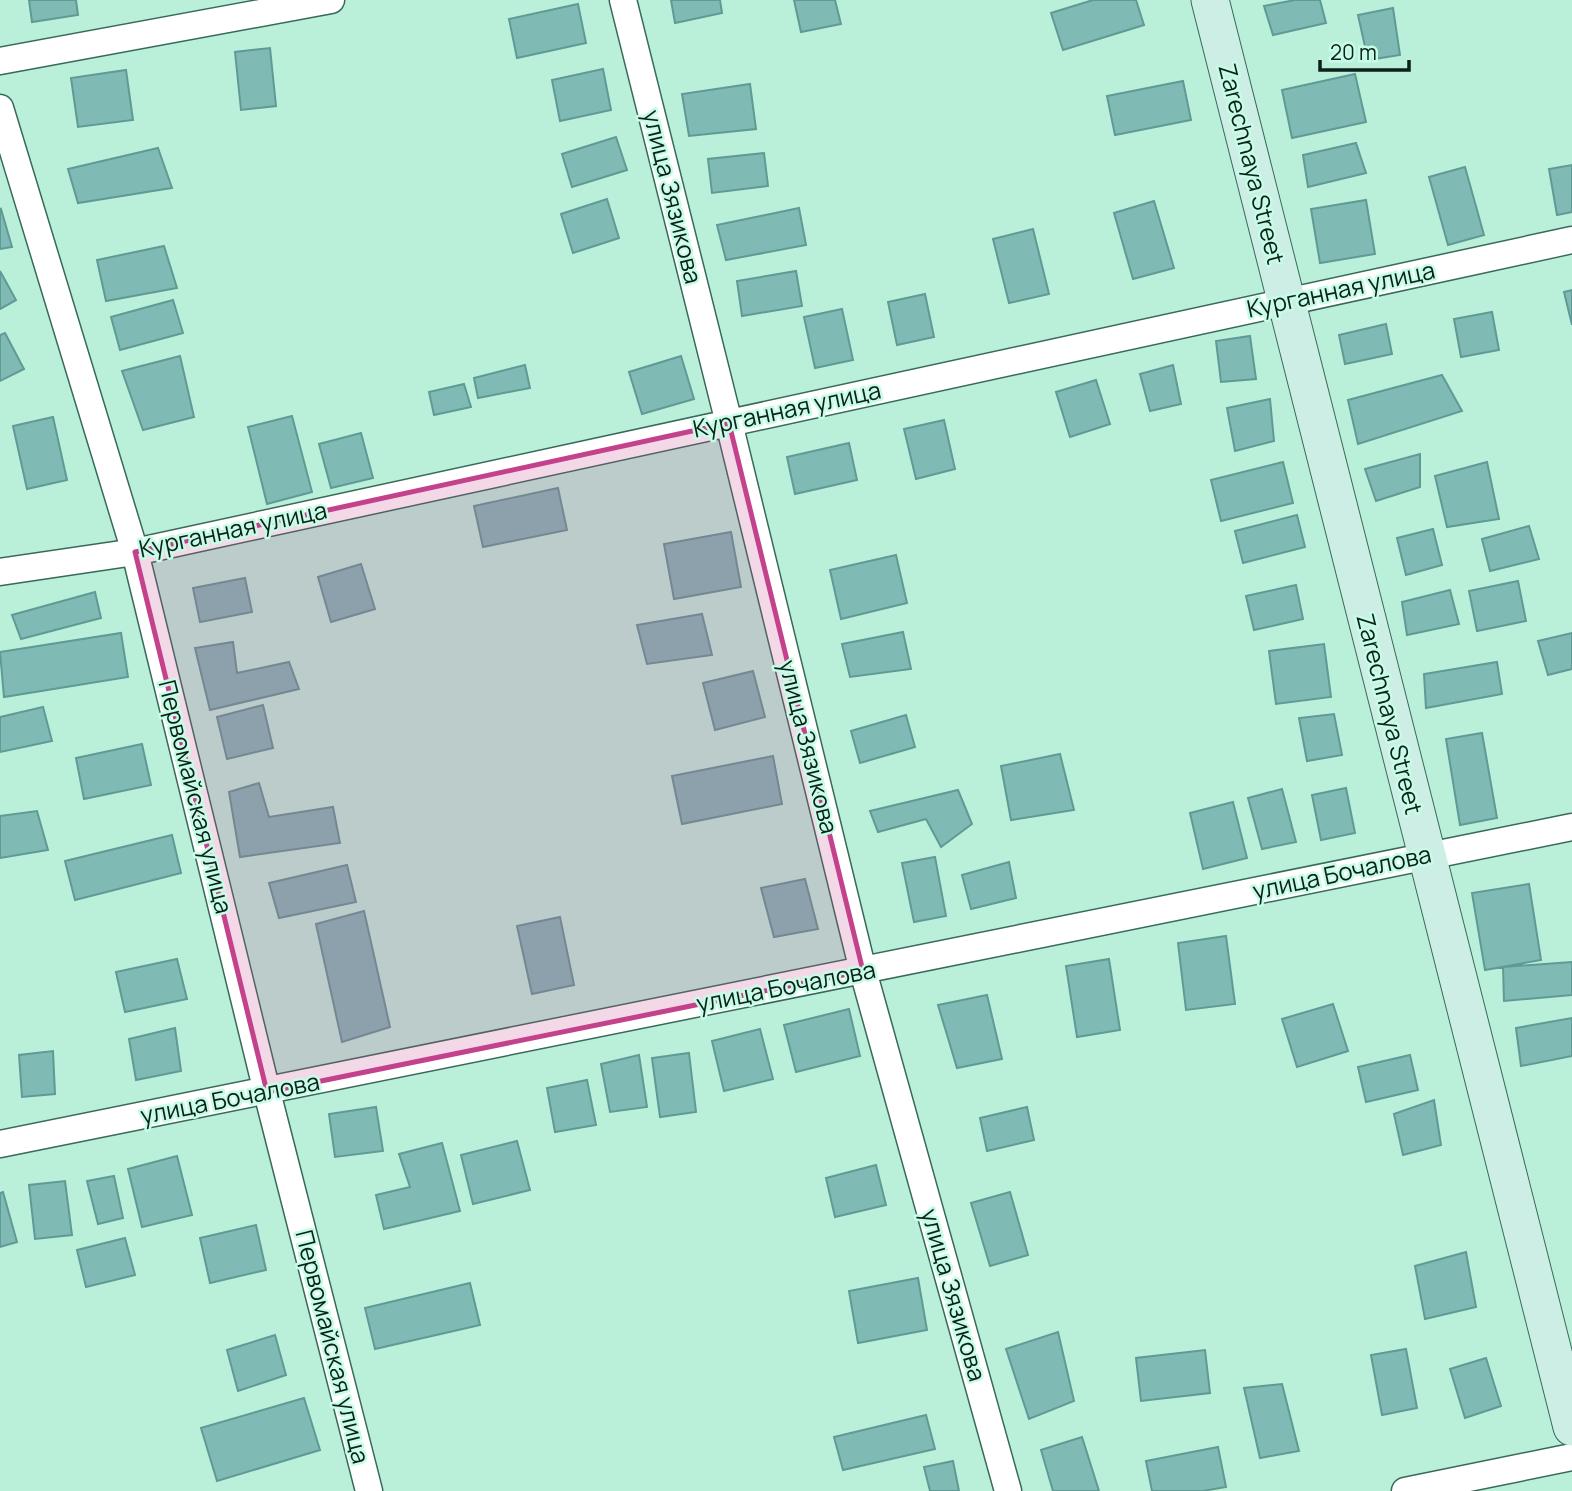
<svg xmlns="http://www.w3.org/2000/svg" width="1572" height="1491" font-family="Manrope,sans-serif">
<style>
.building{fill:#80bab5;stroke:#609a95;stroke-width:2}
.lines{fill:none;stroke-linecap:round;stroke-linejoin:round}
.street-casing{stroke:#386a59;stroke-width:29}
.secondary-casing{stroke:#386a59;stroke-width:39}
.street{stroke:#fff;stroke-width:26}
.secondary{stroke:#cceee4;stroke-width:37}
.marked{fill:#c4428c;fill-opacity:0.2;stroke:#c4428c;stroke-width:5;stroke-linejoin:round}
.labels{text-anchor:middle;stroke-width:5;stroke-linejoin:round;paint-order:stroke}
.street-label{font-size:24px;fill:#0c211a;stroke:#c7fce7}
</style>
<rect width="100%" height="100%" fill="#baefda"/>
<path class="building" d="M 29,0 L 76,0 L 78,15 L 32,22 Z
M 671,0 L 720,0 L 722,13 L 675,23 Z
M 794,0 L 835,0 L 841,24 L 801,32 Z
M 1093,0 L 1136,0 L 1144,25 L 1063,50 L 1051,13 Z
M 1295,0 L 1320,0 L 1326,23 L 1273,35 L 1264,6 Z
M 578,4 L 586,43 L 517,58 L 509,19 Z
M 1393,8 L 1400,55 L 1368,60 L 1358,15 Z
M 270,48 L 276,106 L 241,110 L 235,52 Z
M 603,69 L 611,110 L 560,121 L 552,80 Z
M 126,70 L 133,120 L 78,127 L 71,78 Z
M 1355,74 L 1366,122 L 1292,138 L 1282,90 Z
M 1183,81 L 1191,120 L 1115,135 L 1107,96 Z
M 750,84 L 756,129 L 689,136 L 682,94 Z
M 616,137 L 627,170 L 572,187 L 562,154 Z
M 1356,143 L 1366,173 L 1308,187 L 1303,155 Z
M 158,148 L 172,188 L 78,203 L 68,169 Z
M 764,153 L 768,186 L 712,193 L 708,159 Z
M 1572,165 L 1572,212 L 1557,215 L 1549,169 Z
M 1465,167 L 1484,235 L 1448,245 L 1429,177 Z
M 607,199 L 619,238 L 573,253 L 561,214 Z
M 1366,200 L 1375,254 L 1320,263 L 1311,209 Z
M 1154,201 L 1174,268 L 1133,279 L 1114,213 Z
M 799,208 L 806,245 L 726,260 L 717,225 Z
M 1,209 L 12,247 L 0,249 L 0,210 Z
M 1033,229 L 1049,294 L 1009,303 L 993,239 Z
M 164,246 L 177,288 L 106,301 L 97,260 Z
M 0,271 L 16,300 L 0,309 Z
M 796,271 L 802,306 L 742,316 L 737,281 Z
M 1572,290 L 1572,325 L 1564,292 Z
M 925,294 L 934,337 L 897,345 L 888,302 Z
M 173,300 L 183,333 L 120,350 L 111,317 Z
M 842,309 L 853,360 L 815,368 L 804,317 Z
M 1492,312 L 1499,350 L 1461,357 L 1454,319 Z
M 1386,324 L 1392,354 L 1345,364 L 1339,335 Z
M 5,333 L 24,369 L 0,381 L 0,335 Z
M 1250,336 L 1256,379 L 1221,382 L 1216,341 Z
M 180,356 L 194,417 L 143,430 L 122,371 Z
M 681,356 L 694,399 L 642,414 L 629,372 Z
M 525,365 L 530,388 L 478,398 L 474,378 Z
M 1173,365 L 1181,404 L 1150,411 L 1140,374 Z
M 1442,375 L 1462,411 L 1358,444 L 1348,400 Z
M 1096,380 L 1110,424 L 1070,437 L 1056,392 Z
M 464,384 L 471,407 L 434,415 L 429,392 Z
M 1270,399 L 1274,441 L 1235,451 L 1227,408 Z
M 292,416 L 312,492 L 267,504 L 248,427 Z
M 53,417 L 67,480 L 27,489 L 13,426 Z
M 944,420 L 955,469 L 916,479 L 904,429 Z
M 361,433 L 373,478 L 331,488 L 319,444 Z
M 849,443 L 857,480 L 795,494 L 787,457 Z
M 1420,454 L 1420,487 L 1376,501 L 1365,469 Z
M 1283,462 L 1293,503 L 1221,521 L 1211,480 Z
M 1487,462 L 1499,519 L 1447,527 L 1435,476 Z
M 558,488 L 567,530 L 483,547 L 474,506 Z
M 1297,515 L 1305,547 L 1243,563 L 1235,531 Z
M 1529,526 L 1539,559 L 1490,571 L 1482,539 Z
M 1433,529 L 1442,565 L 1406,575 L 1397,538 Z
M 731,532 L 741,587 L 674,599 L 664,544 Z
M 896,555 L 907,603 L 841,619 L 830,570 Z
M 361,564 L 375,609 L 331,622 L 318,577 Z
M 245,578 L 252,612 L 200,622 L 193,588 Z
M 1518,581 L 1526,621 L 1477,631 L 1469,591 Z
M 1296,585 L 1303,619 L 1254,630 L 1246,596 Z
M 1450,590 L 1459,624 L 1407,635 L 1402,602 Z
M 95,592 L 101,618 L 21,639 L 12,615 Z
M 702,614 L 712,655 L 647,664 L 637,625 Z
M 903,632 L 911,669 L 850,677 L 842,644 Z
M 121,633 L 128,677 L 4,697 L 0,652 Z
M 1572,633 L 1572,669 L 1548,675 L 1538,641 Z
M 233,642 L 237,673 L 289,662 L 299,689 L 210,710 L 195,648 Z
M 1324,644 L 1331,697 L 1276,704 L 1269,651 Z
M 1497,662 L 1502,694 L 1426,708 L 1424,674 Z
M 753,671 L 765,717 L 715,730 L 703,683 Z
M 263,705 L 273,748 L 227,759 L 217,717 Z
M 43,707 L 52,741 L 0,752 L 0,717 Z
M 1334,714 L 1342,755 L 1307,761 L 1299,718 Z
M 906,715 L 915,747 L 860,763 L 851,731 Z
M 1482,733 L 1497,818 L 1460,825 L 1446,739 Z
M 142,744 L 151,785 L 84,799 L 76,758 Z
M 1060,754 L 1074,810 L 1011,820 L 1001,766 Z
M 773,756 L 782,804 L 682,824 L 672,776 Z
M 259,783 L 269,817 L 333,807 L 340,843 L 240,857 L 229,792 Z
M 1346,788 L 1355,833 L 1321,840 L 1312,795 Z
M 1282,789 L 1296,842 L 1262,849 L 1248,798 Z
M 958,790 L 972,824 L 941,847 L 926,819 L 878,832 L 870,811 Z
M 1233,802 L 1247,858 L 1203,869 L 1190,813 Z
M 37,811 L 48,850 L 0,858 L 0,816 Z
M 172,835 L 181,873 L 75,900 L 65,861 Z
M 935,857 L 946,916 L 914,922 L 902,863 Z
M 1009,862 L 1016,898 L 971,909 L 962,875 Z
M 347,865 L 356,902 L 279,918 L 269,883 Z
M 805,879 L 818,929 L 774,937 L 761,888 Z
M 1529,884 L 1541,960 L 1485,970 L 1472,893 Z
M 364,911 L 390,1027 L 342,1042 L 316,924 Z
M 560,917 L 574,985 L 532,994 L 517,926 Z
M 1226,936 L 1235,1004 L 1186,1010 L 1178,943 Z
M 177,959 L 187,999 L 125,1012 L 116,972 Z
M 1109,959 L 1120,1030 L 1077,1037 L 1066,966 Z
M 1572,962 L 1572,995 L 1504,1001 L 1503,967 Z
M 987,995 L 1002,1059 L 957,1068 L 938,1005 Z
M 1333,1004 L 1348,1051 L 1297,1067 L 1282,1019 Z
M 849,1009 L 860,1056 L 796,1072 L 784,1025 Z
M 1572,1018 L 1572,1056 L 1521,1066 L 1516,1028 Z
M 175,1028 L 181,1071 L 136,1080 L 129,1039 Z
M 760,1029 L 773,1079 L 724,1091 L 712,1041 Z
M 53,1051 L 55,1094 L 22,1097 L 19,1055 Z
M 689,1053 L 696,1112 L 660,1117 L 652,1058 Z
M 639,1055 L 647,1107 L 610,1112 L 601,1064 Z
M 1410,1055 L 1418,1090 L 1366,1102 L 1358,1067 Z
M 587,1080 L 596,1125 L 555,1132 L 547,1088 Z
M 1434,1100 L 1441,1145 L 1403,1155 L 1394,1114 Z
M 376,1107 L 383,1151 L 335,1157 L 329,1114 Z
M 1027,1107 L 1034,1140 L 987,1151 L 980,1118 Z
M 517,1141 L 530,1190 L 473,1204 L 461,1155 Z
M 442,1143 L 460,1211 L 384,1229 L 376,1195 L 410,1187 L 399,1154 Z
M 177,1156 L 192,1215 L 142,1227 L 128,1169 Z
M 876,1165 L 886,1205 L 835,1217 L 826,1178 Z
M 114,1176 L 123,1218 L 98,1224 L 87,1181 Z
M 65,1181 L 72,1235 L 35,1239 L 29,1185 Z
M 3,1192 L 17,1242 L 0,1247 L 0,1193 Z
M 1010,1192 L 1028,1255 L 990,1266 L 971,1203 Z
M 256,1225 L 266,1270 L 210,1283 L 200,1238 Z
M 125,1238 L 135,1275 L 86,1287 L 77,1250 Z
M 1466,1252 L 1476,1307 L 1425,1319 L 1415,1266 Z
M 918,1278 L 927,1330 L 858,1343 L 849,1291 Z
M 470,1283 L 480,1325 L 375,1349 L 365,1308 Z
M 1058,1332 L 1074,1401 L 1029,1419 L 1006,1349 Z
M 275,1335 L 286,1375 L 238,1391 L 227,1350 Z
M 1406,1349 L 1417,1408 L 1382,1415 L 1371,1355 Z
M 1205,1350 L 1210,1393 L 1141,1401 L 1136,1358 Z
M 1486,1358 L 1501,1406 L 1465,1418 L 1450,1369 Z
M 1282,1384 L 1299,1451 L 1260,1458 L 1244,1388 Z
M 304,1398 L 320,1450 L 217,1481 L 201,1428 Z
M 926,1415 L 935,1449 L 843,1470 L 834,1437 Z
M 1082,1437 L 1099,1491 L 1053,1491 L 1041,1450 Z
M 1218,1447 L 1226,1487 L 1203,1491 L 1152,1491 L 1146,1461 Z
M 953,1461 L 959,1491 L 930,1491 L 924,1467 Z"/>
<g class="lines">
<g class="street-casing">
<path id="street" d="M 623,0 L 729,423 L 863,971 L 1008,1491
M 0,61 L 331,0
M 0,108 L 135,552 L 267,1092 L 369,1491
M 0,572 L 135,552 L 1572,240
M 0,1144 L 1572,827
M 1405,1491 L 1572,1457"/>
</g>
<g class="secondary-casing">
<path id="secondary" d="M 1210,0 L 1572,1427"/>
</g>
<use href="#street" class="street"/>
<use href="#secondary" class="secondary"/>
</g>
<path class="marked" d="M 729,423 L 863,971 L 267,1092 L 135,552 Z"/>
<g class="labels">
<g class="street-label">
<text transform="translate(1251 164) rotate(76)" y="8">Zarechnaya Street</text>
<text transform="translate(672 197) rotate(76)" y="8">улица Зязикова</text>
<text transform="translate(1341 290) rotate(-12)" y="8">Курганная улица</text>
<text transform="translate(787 410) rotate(-12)" y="8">Курганная улица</text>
<text transform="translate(233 530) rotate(-12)" y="8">Курганная улица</text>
<text transform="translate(1389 714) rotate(76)" y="8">Zarechnaya Street</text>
<text transform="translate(808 747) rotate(76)" y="8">улица Зязикова</text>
<text transform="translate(195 797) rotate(76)" y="8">Первомайская улица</text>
<text transform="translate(1342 873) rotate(-12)" y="8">улица Бочалова</text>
<text transform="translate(786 987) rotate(-11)" y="8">улица Бочалова</text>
<text transform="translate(230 1099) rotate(-11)" y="8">улица Бочалова</text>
<text transform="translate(953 1295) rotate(74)" y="8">улица Зязикова</text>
<text transform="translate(332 1347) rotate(76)" y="8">Первомайская улица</text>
</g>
</g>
<path d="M1320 60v10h89v-10" fill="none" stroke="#0c211a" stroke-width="3.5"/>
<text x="1330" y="60" font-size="21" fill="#0c211a" stroke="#c7fce7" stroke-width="5" paint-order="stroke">20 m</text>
</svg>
